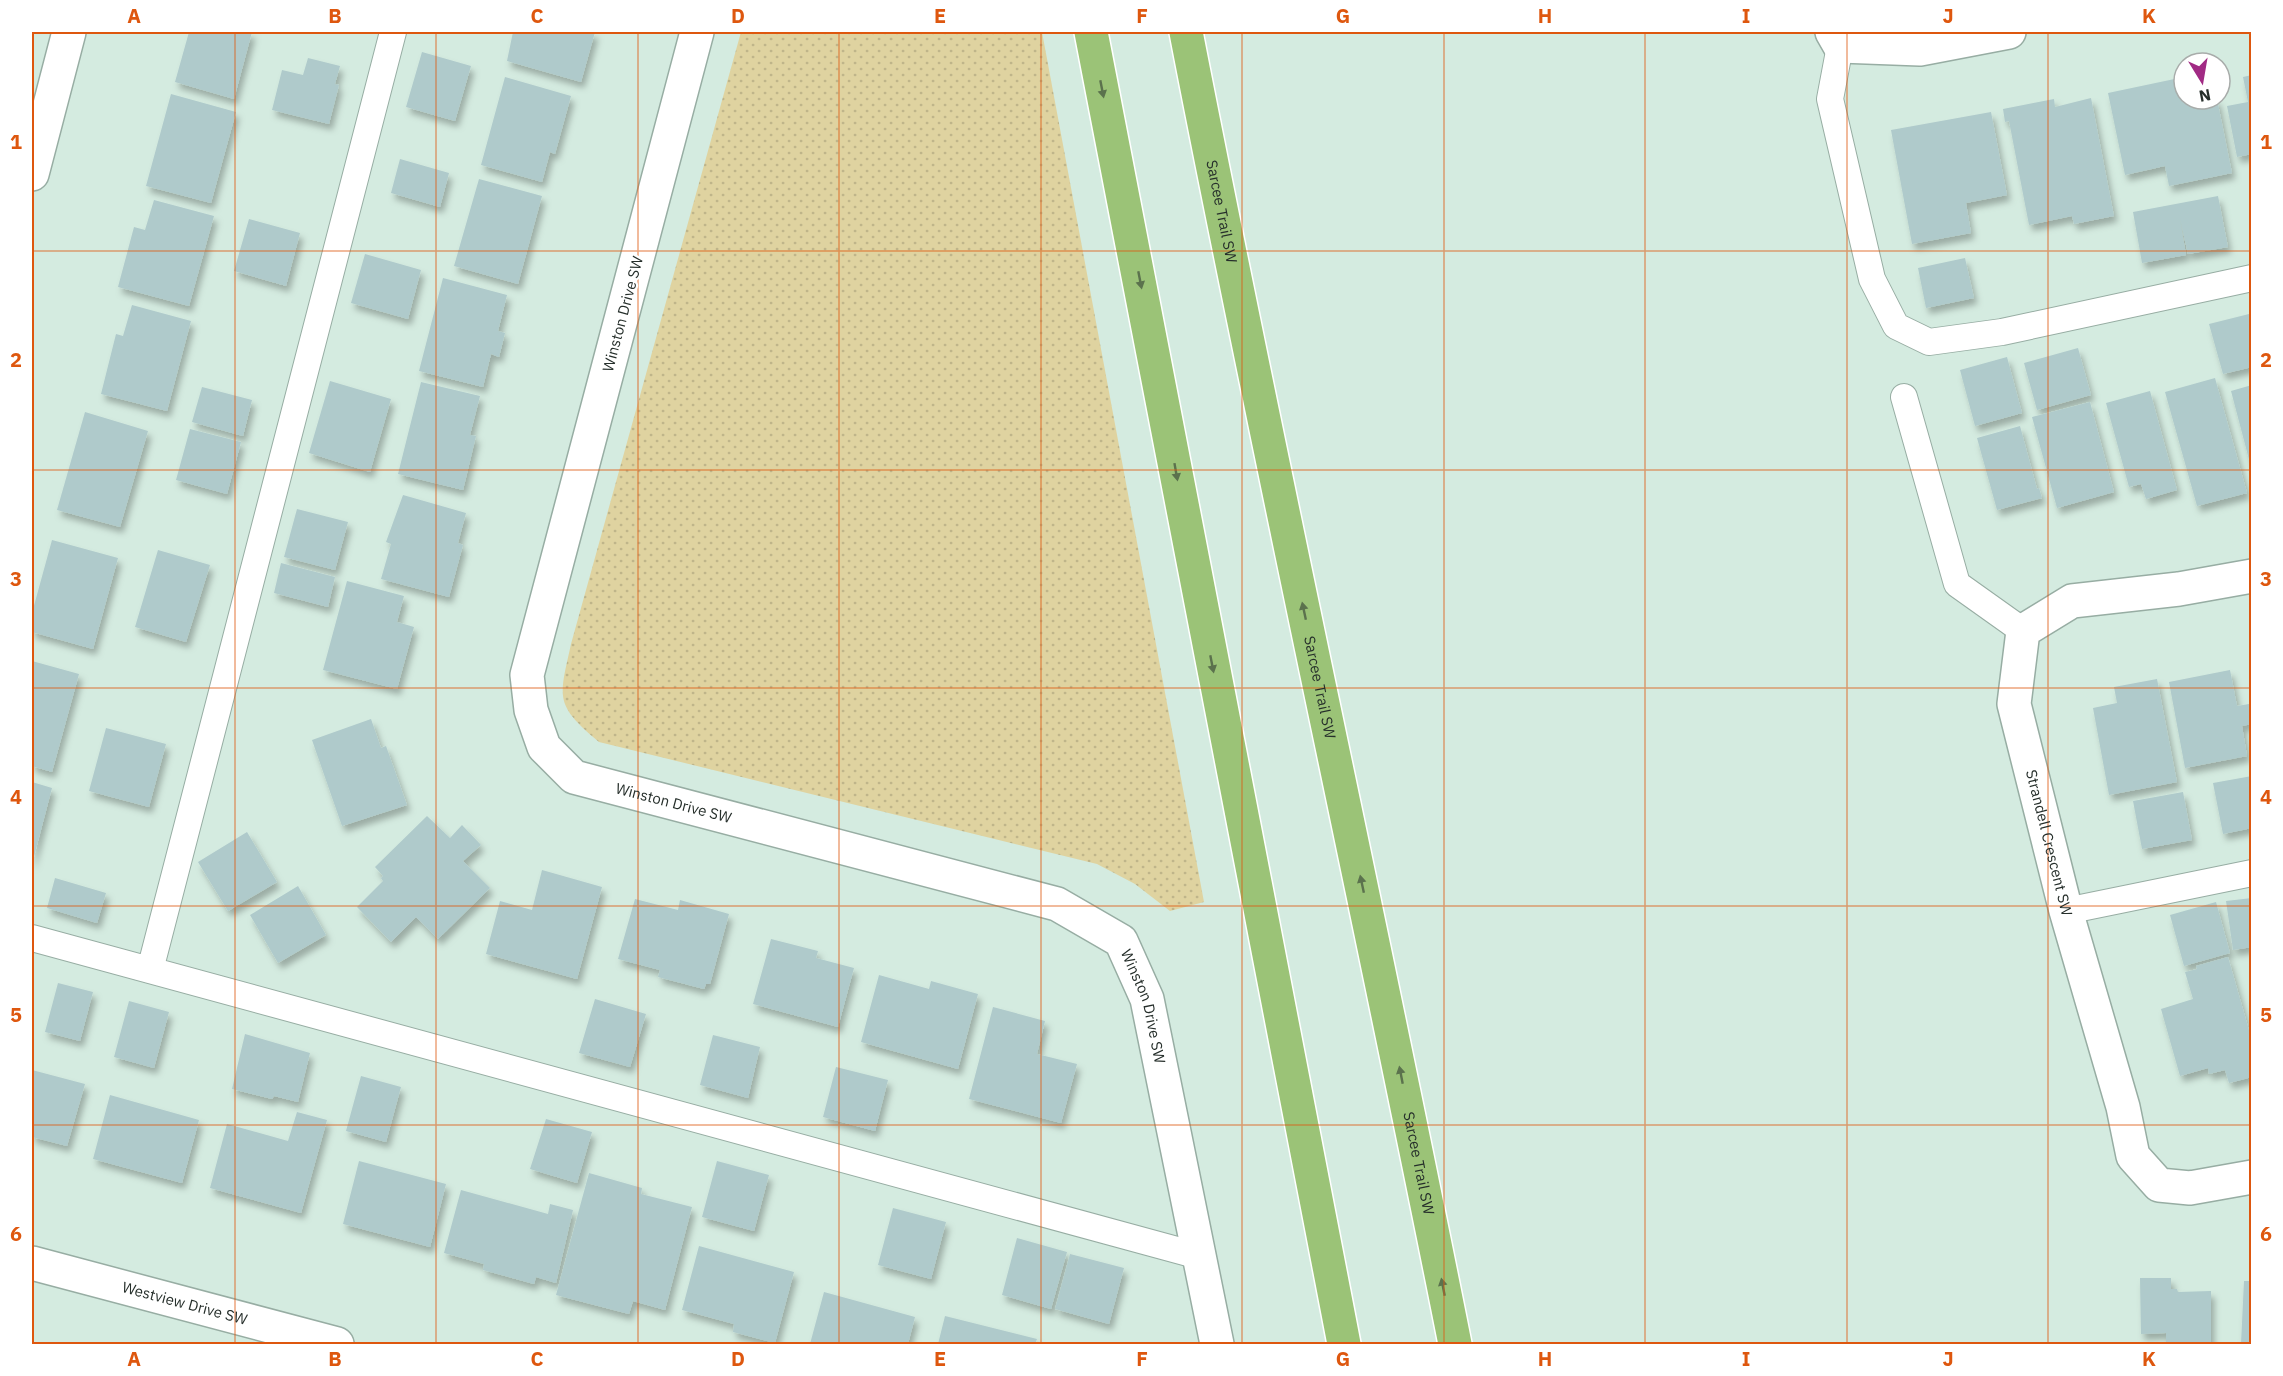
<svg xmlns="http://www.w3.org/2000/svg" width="2283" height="1376" font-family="'IBM Plex Sans',sans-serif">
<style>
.park{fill:url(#park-dots)}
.building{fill:#afcacb;filter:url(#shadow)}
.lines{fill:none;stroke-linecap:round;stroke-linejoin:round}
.lane-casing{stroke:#97ada3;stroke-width:28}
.street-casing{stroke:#97ada3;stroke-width:36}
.highway-casing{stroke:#fff;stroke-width:36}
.lane{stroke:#fff;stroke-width:26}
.street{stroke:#fff;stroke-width:33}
.highway{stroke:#9bc377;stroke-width:33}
.oneway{fill:#5b724d}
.grid{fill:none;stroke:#de570e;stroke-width:1.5;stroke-opacity:0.55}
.labels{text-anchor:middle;stroke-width:4.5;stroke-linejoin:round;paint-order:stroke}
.street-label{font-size:15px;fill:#262f2b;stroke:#fff}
.neatline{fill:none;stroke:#de570e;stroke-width:2}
.grid-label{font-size:20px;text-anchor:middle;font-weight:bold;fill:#de570e}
</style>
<defs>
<pattern id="park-dots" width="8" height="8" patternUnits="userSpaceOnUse" patternTransform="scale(1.5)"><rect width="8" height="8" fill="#dfd3a0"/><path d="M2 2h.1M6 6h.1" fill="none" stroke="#bfb58a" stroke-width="1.8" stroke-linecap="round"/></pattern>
<filter id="shadow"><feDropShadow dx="3.5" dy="6" stdDeviation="3" flood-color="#0004"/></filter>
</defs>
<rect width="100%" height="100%" fill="#d4ebe0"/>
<path class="park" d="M 741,32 L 1042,32 L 1204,902 L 1170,911 L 1135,884 L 1097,864 L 599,742 C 554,704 559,699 571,644 Z"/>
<path class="building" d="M 189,32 L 252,32 L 234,99 L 175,82 Z
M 513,32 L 595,32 L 581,82 L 507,61 Z
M 422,52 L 471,66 L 455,121 L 406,107 Z
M 308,58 L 340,66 L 335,84 L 339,85 L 329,124 L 272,110 L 282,70 L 303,75 Z
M 2252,75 L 2252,154 L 2237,157 L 2227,106 L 2248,102 L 2243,77 Z
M 505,77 L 571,96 L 555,154 L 550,152 L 542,182 L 481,165 Z
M 2184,77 L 2184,99 L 2217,99 L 2232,173 L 2169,186 L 2165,166 L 2125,175 L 2108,93 Z
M 171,94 L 236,112 L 211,203 L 146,186 Z
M 2091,98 L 2114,216 L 2074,224 L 2072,216 L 2029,225 L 2009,121 L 2005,122 L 2003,109 L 2054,99 L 2055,107 Z
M 1991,112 L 2007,195 L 1966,203 L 1971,233 L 1912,244 L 1891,130 Z
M 400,159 L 449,173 L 440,207 L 391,193 Z
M 479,179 L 542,196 L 518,284 L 454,266 Z
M 2218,196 L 2228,247 L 2188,254 L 2180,219 L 2186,255 L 2142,263 L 2133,212 Z
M 154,200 L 214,216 L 189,306 L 118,287 L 134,227 L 145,230 Z
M 249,219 L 300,233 L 286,286 L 234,271 Z
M 365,254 L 421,270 L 408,319 L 351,303 Z
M 1965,258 L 1974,298 L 1926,308 L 1918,268 Z
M 443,278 L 507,295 L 498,331 L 505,333 L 499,357 L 491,354 L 483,387 L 419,371 Z
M 132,305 L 191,321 L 167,411 L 101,394 L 116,334 L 123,336 Z
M 2249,314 L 2252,324 L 2252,367 L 2223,374 L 2209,324 Z
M 2078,348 L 2091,395 L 2037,410 L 2024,363 Z
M 2007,357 L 2022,413 L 1975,426 L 1960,370 Z
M 2215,378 L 2247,493 L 2197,506 L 2165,392 Z
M 330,381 L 391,399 L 370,472 L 309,453 Z
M 421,382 L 480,396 L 470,435 L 476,436 L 463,490 L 398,474 Z
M 2252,385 L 2252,467 L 2251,467 L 2231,391 Z
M 202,387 L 252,400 L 243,436 L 192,422 Z
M 2150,391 L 2177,490 L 2146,499 L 2141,484 L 2129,487 L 2106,403 Z
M 2090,402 L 2114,492 L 2057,508 L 2032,417 Z
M 85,412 L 148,431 L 120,527 L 57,510 Z
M 2020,426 L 2037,489 L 2039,488 L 2042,498 L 1997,510 L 1977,438 Z
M 190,429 L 241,442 L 227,494 L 176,480 Z
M 403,495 L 466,513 L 458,543 L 463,545 L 449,597 L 381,579 L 391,544 L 386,542 Z
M 297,509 L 348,522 L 335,570 L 284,557 Z
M 52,540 L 118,558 L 93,649 L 32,632 L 32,613 Z
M 158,550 L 210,565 L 186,642 L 135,627 Z
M 281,563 L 335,577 L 328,607 L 274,593 Z
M 347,581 L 404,596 L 397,622 L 414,627 L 397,689 L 323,670 Z
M 32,661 L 79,674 L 52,772 L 32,766 Z
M 2230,670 L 2237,706 L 2249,704 L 2252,715 L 2252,724 L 2242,726 L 2247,756 L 2185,768 L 2169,682 Z
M 2157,679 L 2177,782 L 2109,795 L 2093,708 L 2117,703 L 2114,687 Z
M 371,719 L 381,748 L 386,746 L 407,805 L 342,826 L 312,740 Z
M 106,728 L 166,744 L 149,807 L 89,791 Z
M 2252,776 L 2252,828 L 2223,834 L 2213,783 Z
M 32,782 L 52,788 L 32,864 Z
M 2183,792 L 2192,840 L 2142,849 L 2133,801 Z
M 427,816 L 450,838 L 462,825 L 481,845 L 463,861 L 490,888 L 438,939 L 416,917 L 391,942 L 357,907 L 383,881 L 381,878 L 383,876 L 375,867 Z
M 247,832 L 277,882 L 228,911 L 198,862 Z
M 542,870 L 602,887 L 577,979 L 486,954 L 500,901 L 532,910 Z
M 55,878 L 106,893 L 97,923 L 47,908 Z
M 298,886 L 326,935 L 278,963 L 250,915 Z
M 2252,898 L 2252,947 L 2233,950 L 2226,901 Z
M 635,899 L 678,910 L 680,900 L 729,914 L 710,984 L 706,984 L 704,989 L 658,977 L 660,970 L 618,959 Z
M 2216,902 L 2230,953 L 2184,966 L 2170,915 Z
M 771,939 L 818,951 L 816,958 L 854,968 L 838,1027 L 753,1004 Z
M 2228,957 L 2252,1041 L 2252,1077 L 2229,1083 L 2225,1070 L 2209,1074 L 2208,1068 L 2180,1076 L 2161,1009 L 2193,999 L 2185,972 L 2197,969 L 2196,966 Z
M 879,975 L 929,989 L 931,981 L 978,994 L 958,1069 L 861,1042 Z
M 58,983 L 93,992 L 80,1041 L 45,1032 Z
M 595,999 L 646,1014 L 630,1067 L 579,1053 Z
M 129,1001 L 169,1012 L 154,1068 L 114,1057 Z
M 993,1007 L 1045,1021 L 1037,1054 L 1077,1064 L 1061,1123 L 969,1099 Z
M 245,1034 L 310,1053 L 298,1102 L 274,1096 L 272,1099 L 232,1089 Z
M 713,1035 L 760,1047 L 748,1098 L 700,1085 Z
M 836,1067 L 888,1080 L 875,1131 L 823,1117 Z
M 32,1070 L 85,1084 L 67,1146 L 32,1137 Z
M 361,1076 L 401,1087 L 386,1142 L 346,1131 Z
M 110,1095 L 199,1120 L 182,1183 L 93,1159 Z
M 297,1112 L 327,1120 L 301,1213 L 210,1188 L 227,1124 L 288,1141 Z
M 546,1119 L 592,1132 L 577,1183 L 530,1169 Z
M 359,1161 L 446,1184 L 430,1247 L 343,1224 Z
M 717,1161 L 769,1175 L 754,1231 L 702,1217 Z
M 589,1173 L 642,1188 L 641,1194 L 692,1207 L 665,1310 L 633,1301 L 629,1314 L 556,1295 Z
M 461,1190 L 548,1214 L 550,1204 L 573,1210 L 556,1283 L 536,1277 L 534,1284 L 483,1270 L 484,1264 L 444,1253 Z
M 893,1208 L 946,1222 L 931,1279 L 878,1265 Z
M 1017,1238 L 1067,1252 L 1051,1309 L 1002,1295 Z
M 699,1246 L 794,1272 L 775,1343 L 733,1332 L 734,1324 L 682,1310 Z
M 1070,1254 L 1124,1268 L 1109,1324 L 1055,1309 Z
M 2140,1278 L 2171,1278 L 2171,1289 L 2177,1289 L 2178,1292 L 2211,1291 L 2211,1344 L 2166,1344 L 2166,1333 L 2141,1334 Z
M 2244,1281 L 2252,1281 L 2252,1344 L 2241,1344 Z
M 824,1292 L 915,1317 L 908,1344 L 810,1344 Z
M 945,1316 L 1037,1339 L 1035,1344 L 938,1344 Z"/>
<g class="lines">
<g class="lane-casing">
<path id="lane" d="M 1840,46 L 1830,99 L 1872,279 L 1896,326 L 1929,342 L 2002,332 L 2252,278
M 1904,397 L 1957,584 L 2023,631
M 2066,911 L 2252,873
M 32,938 L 1199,1256
M 150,970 L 393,32"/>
</g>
<g class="street-casing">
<g id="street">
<path id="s1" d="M 697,32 L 527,675 L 531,710 L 544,747 L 574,777 L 1057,904 L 1121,941 L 1147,999 L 1217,1344"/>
<path d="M 1832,32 L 1840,46 L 1920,49 L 2009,32"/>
<path d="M 32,174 L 69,32"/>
<path id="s2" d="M 2252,576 L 2179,589 L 2072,601 L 2023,631 L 2014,704 L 2066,911 L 2123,1107 L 2133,1156 L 2159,1185 L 2190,1188 L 2252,1177"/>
<path id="s3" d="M 32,1263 L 337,1344"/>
</g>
</g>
<g class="highway-casing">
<g id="highway">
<path d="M 1091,32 L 1344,1344"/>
<path id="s4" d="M 1186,32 C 1271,470 1368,906 1455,1344"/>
</g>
</g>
<use href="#lane" class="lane"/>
<use href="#street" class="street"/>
<use href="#highway" class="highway"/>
</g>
<defs><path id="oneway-solid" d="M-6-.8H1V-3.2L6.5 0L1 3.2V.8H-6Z" transform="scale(1.5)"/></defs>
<g class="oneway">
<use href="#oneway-solid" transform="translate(1102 89) rotate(79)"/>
<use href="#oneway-solid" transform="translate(1140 280) rotate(79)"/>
<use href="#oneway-solid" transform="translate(1176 472) rotate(80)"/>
<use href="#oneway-solid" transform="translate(1304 611) rotate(-102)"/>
<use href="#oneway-solid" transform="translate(1212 664) rotate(79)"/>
<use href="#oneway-solid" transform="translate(1362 884) rotate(-102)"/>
<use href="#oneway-solid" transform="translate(1401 1075) rotate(-101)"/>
<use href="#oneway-solid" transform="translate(1443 1287) rotate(-101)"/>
</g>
<path class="grid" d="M 235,32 L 235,1344M 436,32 L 436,1344M 638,32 L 638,1344M 839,32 L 839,1344M 1041,32 L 1041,1344M 1242,32 L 1242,1344M 1444,32 L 1444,1344M 1645,32 L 1645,1344M 1847,32 L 1847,1344M 2048,32 L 2048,1344M 32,251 L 2252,251M 32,470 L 2252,470M 32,688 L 2252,688M 32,906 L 2252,906M 32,1125 L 2252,1125"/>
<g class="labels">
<g class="street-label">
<text dy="5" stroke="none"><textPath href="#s4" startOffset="183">Sarcee Trail SW</textPath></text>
<text transform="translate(623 314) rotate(-75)" y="5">Winston Drive SW</text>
<text dy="5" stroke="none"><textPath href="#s4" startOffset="669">Sarcee Trail SW</textPath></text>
<text dy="5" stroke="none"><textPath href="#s1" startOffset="885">Winston Drive SW</textPath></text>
<text dy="5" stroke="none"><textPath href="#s2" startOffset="456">Strandell Crescent SW</textPath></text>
<text dy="5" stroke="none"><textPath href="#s1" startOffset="1425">Winston Drive SW</textPath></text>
<text dy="5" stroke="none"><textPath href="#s4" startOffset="1155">Sarcee Trail SW</textPath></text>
<text dy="5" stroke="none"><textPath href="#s3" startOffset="158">Westview Drive SW</textPath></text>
</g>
</g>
<rect width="2283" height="1376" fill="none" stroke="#ffffff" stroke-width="66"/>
<g transform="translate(2202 81) rotate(169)"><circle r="28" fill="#ffffff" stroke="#a8acaa" stroke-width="1.5"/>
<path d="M0-4.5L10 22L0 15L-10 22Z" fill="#a12a84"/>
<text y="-9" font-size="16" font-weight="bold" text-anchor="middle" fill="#262f2b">N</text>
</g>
<rect x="33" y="33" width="2217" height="1310" class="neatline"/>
<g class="grid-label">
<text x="134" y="23">A</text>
<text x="335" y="23">B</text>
<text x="537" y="23">C</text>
<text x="738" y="23">D</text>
<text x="940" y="23">E</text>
<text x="1142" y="23">F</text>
<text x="1343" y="23">G</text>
<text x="1545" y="23">H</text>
<text x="1746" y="23">I</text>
<text x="1948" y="23">J</text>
<text x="2149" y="23">K</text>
<text x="16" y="149">1</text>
<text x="2266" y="149">1</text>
<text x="16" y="367">2</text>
<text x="2266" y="367">2</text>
<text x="16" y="586">3</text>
<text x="2266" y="586">3</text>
<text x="16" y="804">4</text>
<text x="2266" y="804">4</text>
<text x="16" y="1022">5</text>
<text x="2266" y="1022">5</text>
<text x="16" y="1241">6</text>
<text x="2266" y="1241">6</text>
<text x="134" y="1366">A</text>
<text x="335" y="1366">B</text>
<text x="537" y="1366">C</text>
<text x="738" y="1366">D</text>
<text x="940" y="1366">E</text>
<text x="1142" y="1366">F</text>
<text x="1343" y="1366">G</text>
<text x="1545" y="1366">H</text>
<text x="1746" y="1366">I</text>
<text x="1948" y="1366">J</text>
<text x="2149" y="1366">K</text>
</g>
</svg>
